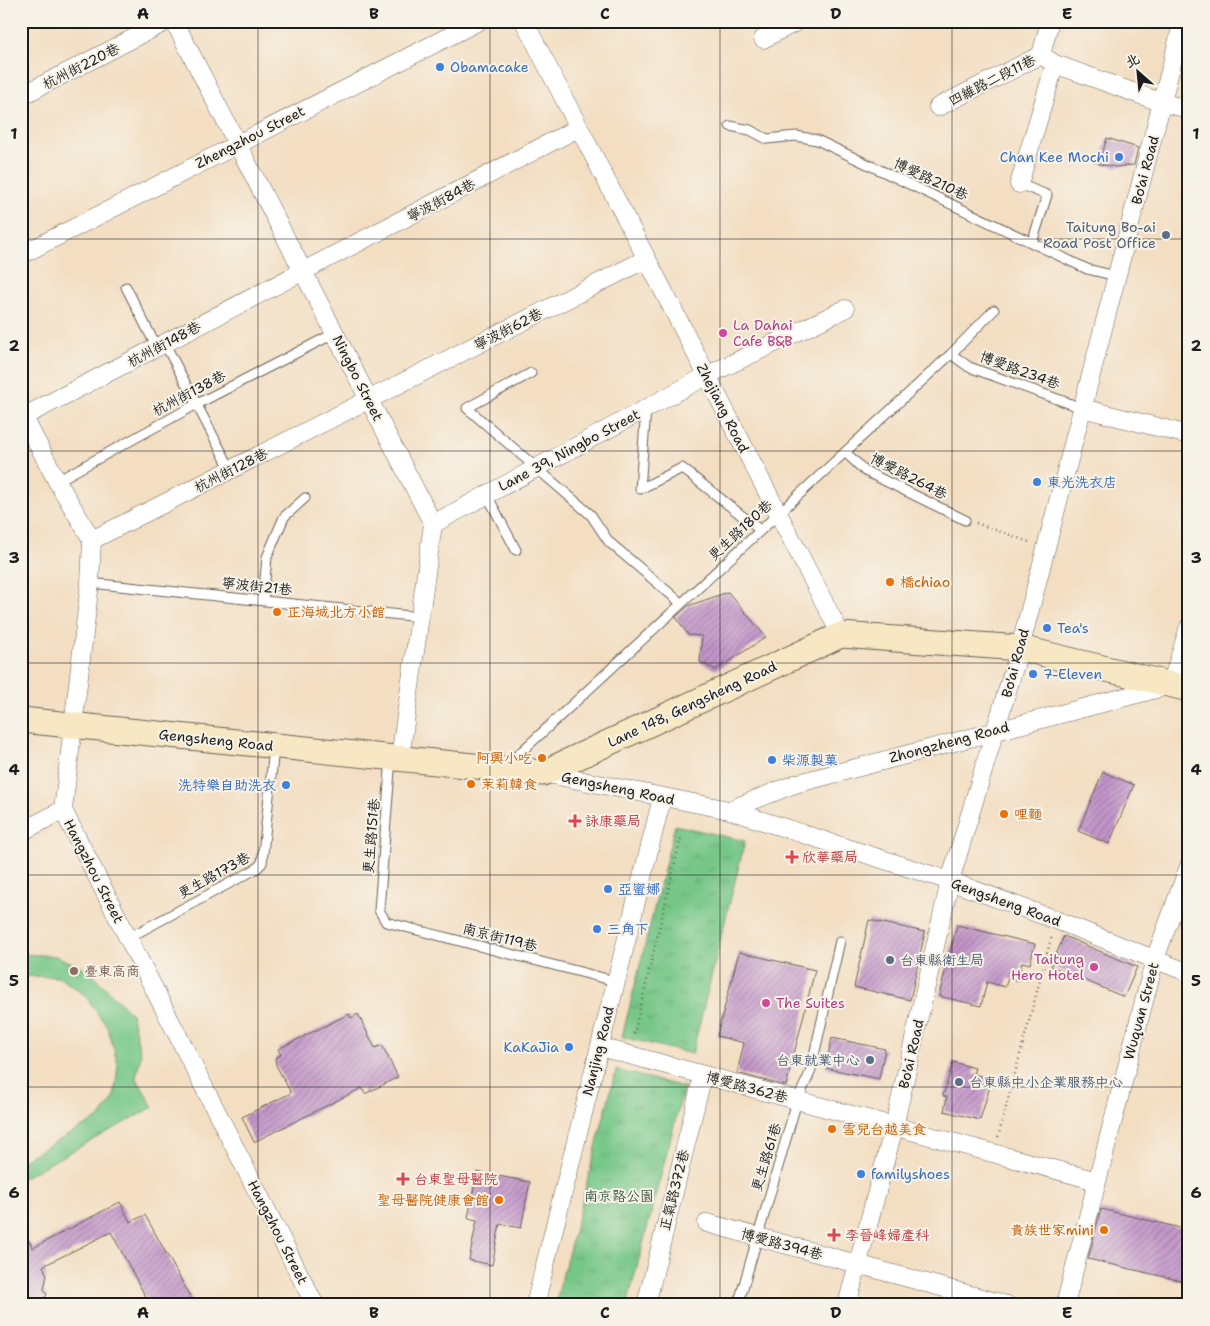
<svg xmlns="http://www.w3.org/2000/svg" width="1210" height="1326" font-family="'Shantell Sans','LXGW WenKai TC',sans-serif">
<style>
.grass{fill:url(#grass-tufts);stroke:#4a7252}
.pitch{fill:#77c788;stroke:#4a7252}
.building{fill:url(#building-hatch)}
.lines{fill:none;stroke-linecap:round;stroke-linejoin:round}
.lane-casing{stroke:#676056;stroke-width:11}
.street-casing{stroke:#676056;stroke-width:19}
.secondary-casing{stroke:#676056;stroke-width:27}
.path{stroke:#676056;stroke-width:2.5;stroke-dasharray:1 4;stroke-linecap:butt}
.lane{stroke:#fff;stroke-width:9}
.street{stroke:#fff;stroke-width:18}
.secondary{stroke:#f7e8c3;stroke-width:25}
.grid{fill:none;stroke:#1c1c1c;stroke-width:1;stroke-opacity:0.55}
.shop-dot{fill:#3f7fe0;stroke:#f7f3e8;stroke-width:2}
.service-dot{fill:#5c6f8a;stroke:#f7f3e8;stroke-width:2}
.hotel-dot{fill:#d1479c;stroke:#f7f3e8;stroke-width:2}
.food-dot{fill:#e8710a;stroke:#f7f3e8;stroke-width:2}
.health-dot{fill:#e0444e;stroke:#f7f3e8;stroke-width:2}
.education-dot{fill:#8d6e63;stroke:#f7f3e8;stroke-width:2}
.labels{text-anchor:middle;stroke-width:4;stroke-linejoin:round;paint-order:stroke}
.street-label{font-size:14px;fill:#1c1c1c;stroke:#f7f3e8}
.shop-label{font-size:14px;fill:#366cbe;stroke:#f7f3e8;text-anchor:start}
.service-label{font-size:14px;fill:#4e5e75;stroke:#f7f3e8;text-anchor:end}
.hotel-label{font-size:14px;fill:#b23c85;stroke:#f7f3e8;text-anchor:start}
.food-label{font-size:14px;fill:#c56008;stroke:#f7f3e8;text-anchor:start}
.health-label{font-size:14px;fill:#be3a42;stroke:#f7f3e8;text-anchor:start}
.education-label{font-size:14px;fill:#785e54;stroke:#f7f3e8;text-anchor:start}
.park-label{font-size:14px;fill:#3c5842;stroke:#f7f3e8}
.neatline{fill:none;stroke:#1c1c1c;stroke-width:2}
.grid-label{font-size:16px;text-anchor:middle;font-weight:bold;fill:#1c1c1c}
</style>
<defs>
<pattern id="grass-tufts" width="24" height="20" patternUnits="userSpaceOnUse" patternTransform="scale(1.25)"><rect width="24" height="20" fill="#77c788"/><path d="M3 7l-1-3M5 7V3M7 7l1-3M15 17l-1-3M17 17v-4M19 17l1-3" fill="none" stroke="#66aa75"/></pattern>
<pattern id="building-hatch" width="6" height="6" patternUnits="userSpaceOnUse" patternTransform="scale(1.25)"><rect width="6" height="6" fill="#c295c9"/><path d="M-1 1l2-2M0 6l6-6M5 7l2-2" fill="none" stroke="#9d79a2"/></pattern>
</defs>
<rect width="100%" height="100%" fill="#f7f3e8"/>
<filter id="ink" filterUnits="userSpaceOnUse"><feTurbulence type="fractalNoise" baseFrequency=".02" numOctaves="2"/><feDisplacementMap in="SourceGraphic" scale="10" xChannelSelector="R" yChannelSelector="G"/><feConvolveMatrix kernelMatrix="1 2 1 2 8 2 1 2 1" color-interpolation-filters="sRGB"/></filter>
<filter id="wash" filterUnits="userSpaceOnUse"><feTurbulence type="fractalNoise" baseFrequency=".0096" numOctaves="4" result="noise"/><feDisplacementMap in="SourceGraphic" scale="20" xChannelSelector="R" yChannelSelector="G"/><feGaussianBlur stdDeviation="1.12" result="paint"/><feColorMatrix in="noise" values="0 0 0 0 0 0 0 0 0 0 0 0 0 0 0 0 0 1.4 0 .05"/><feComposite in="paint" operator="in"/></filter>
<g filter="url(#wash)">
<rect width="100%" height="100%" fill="#f3dec2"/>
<path class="grass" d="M 675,825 L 745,841 L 692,1054 L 622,1037 Z
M 616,1070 L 684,1087 L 627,1305 L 555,1305 Z"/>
<path class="pitch" d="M 25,954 L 56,956 L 88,970 L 131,1013 L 141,1055 L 136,1077 L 153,1107 L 21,1179 L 21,1161 L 99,1118 L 114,1098 L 118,1065 L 108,1028 L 84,994 L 58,977 L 25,976 L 21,978 L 21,956 Z"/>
<g id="blocks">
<path class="building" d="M 1107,138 L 1138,148 L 1134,165 L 1115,167 L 1099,164 Z
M 728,592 L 766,637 L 716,670 L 700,662 L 702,636 L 688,635 L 676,617 L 688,606 Z
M 1103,772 L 1134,785 L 1109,844 L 1078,831 Z
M 869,920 L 925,932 L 910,1000 L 854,987 Z
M 957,925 L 1035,944 L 1030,964 L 1022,962 L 1018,981 L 1008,978 L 1005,987 L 987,982 L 981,1006 L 939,996 Z
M 1064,936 L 1137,967 L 1124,997 L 1051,966 Z
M 739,952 L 815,970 L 786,1086 L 737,1073 L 744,1043 L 717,1036 Z
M 349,1014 L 351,1018 L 358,1014 L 375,1048 L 382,1045 L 398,1077 L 365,1094 L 362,1088 L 254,1142 L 242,1117 L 291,1093 L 276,1065 L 275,1058 L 281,1055 L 278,1049 Z
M 832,1038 L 885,1049 L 879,1079 L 825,1068 Z
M 953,1062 L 975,1068 L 973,1074 L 992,1079 L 980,1120 L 944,1111 L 947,1097 L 943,1096 Z
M 477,1172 L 530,1182 L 521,1228 L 500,1224 L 492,1265 L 469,1260 L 477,1220 L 468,1218 Z
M 120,1202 L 130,1222 L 145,1215 L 195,1305 L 150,1305 L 111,1232 L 43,1266 L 47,1275 L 44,1289 L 47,1295 L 44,1298 L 47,1305 L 29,1305 L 21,1289 L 21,1245 L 29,1241 L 33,1248 Z
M 1101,1209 L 1189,1230 L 1189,1256 L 1182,1281 L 1088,1259 Z"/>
</g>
</g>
<g filter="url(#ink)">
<use href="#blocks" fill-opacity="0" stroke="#676056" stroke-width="1"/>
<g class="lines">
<g class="lane-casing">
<path id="lane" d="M 730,126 L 750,130 L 767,139 L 796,136 L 817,140 L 1087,269 L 1116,276
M 1019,184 L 1047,195 L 1032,243
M 126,287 L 157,348
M 165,344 L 231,470
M 951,354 L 969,367 L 1082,408
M 531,373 L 467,408 L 591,515 L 609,542 L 681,603
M 646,409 L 640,489 L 682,468 L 760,530
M 845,452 L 865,471 L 965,520
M 57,481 L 197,404 L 335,333
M 487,495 L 516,550
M 90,583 L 420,617
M 263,601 L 267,557 L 284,517 L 305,498
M 391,758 L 379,910 L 386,922 L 615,981
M 507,765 L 951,354 L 994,310
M 128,938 L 256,869 L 262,863 L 274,748
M 738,1305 L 797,1101 L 810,1073 L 840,941"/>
</g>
<g class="street-casing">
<path id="street" d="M 174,21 L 433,524 L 400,758
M 524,21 L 841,635
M 763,39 L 798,21
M 1041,55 L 1055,64 L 1163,103 L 1189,109
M 21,96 L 167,21
M 938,107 L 1041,55 L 1050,21
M 1019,184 L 1055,64
M 21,255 L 479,21
M 1082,408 L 1189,435
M 21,412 L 57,481 L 92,540 L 90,583 L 63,810 L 315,1305
M 21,418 L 578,128
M 433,524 L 706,376 L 845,309
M 92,540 L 646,259
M 543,773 L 729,810 L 950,881 L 1056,920 L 1189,973
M 729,810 L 795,784 L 1171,685 L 1189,627
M 21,832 L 63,810
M 600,1047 L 1097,1181
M 707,1223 L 1007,1305
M 535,1305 L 662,798
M 646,1305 L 703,1075
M 847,1305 L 894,1127 L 950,881 L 1020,648 L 1183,21
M 1065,1305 L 1155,959 L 1189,866"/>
</g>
<g class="secondary-casing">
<path id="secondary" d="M 21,720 L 543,773 L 841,635 L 1020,648 L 1189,689"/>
</g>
<path class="path" d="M 976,523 L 1032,543
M 634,1034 L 681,837
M 998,1137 L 1052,935"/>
<use href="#lane" class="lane"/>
<use href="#street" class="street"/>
<use href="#secondary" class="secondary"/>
</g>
</g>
<path class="grid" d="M 258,21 L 258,1305M 490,21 L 490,1305M 720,21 L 720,1305M 952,21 L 952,1305M 21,239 L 1189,239M 21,451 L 1189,451M 21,663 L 1189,663M 21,875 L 1189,875M 21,1087 L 1189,1087"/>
<g class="shop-dot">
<circle cx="440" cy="67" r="5"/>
<circle cx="1119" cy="157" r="5"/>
<circle cx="1037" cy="482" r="5"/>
<circle cx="1047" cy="628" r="5"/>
<circle cx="1033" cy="674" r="5"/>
<circle cx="772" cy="760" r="5"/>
<circle cx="286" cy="785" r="5"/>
<circle cx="608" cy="889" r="5"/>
<circle cx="597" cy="929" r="5"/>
<circle cx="569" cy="1047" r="5"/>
<circle cx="861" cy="1174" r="5"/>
</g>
<g class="service-dot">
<circle cx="1166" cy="235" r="5"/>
<circle cx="890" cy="960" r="5"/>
<circle cx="870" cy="1060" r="5"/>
<circle cx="959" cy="1082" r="5"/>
</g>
<g class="hotel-dot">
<circle cx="723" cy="333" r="5"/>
<circle cx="1094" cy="967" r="5"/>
<circle cx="766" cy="1003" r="5"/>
</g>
<g class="food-dot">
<circle cx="890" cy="582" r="5"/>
<circle cx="277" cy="612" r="5"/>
<circle cx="542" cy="758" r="5"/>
<circle cx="471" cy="784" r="5"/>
<circle cx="1004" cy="814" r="5"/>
<circle cx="832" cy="1129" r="5"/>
<circle cx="499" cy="1200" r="5"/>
<circle cx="1104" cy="1230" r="5"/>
</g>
<g class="health-dot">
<path d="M572.5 813.5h5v5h5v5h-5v5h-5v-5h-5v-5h5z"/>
<path d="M789.5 849.5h5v5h5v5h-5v5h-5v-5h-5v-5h5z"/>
<path d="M400.5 1171.5h5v5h5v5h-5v5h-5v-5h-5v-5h5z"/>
<path d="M831.5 1227.5h5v5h5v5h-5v5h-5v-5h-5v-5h5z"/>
</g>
<circle class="education-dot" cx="74" cy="971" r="5"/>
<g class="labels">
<g class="street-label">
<text transform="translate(81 66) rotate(-27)" y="5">杭州街220巷</text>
<text transform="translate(992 80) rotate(-27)" y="5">四維路二段11巷</text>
<text transform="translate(250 137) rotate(-27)" y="5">Zhengzhou Street</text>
<text transform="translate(1145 170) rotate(-75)" y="5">Bo'ai Road</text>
<text transform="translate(931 179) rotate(25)" y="5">博愛路210巷</text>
<text transform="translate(441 200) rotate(-28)" y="5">寧波街84巷</text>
<text transform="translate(508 329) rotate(-27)" y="5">寧波街62巷</text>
<text transform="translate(164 344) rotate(-28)" y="5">杭州街148巷</text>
<text transform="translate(1020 370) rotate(20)" y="5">博愛路234巷</text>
<text transform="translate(358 378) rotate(63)" y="5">Ningbo Street</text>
<text transform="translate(189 393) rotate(-28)" y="5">杭州街138巷</text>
<text transform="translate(723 408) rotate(63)" y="5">Zhejiang Road</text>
<text transform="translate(569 450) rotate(-28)" y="5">Lane 39, Ningbo Street</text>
<text transform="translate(231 470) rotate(-27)" y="5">杭州街128巷</text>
<text transform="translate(909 476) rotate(27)" y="5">博愛路264巷</text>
<text transform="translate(740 530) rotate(-43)" y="5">更生路180巷</text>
<text transform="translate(257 586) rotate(6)" y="5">寧波街21巷</text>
<text transform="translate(1015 663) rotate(-75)" y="5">Bo'ai Road</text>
<text transform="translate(692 704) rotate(-25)" y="5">Lane 148, Gengsheng Road</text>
<text transform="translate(216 740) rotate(6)" y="5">Gengsheng Road</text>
<text transform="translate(949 742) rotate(-15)" y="5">Zhongzheng Road</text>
<text transform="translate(618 788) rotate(12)" y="5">Gengsheng Road</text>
<text transform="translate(371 836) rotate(-85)" y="5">更生路151巷</text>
<text transform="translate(94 871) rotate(63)" y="5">Hangzhou Street</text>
<text transform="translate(214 875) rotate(-29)" y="5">更生路173巷</text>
<text transform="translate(1006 902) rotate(20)" y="5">Gengsheng Road</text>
<text transform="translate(500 937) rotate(14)" y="5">南京街119巷</text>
<text transform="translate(1141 1011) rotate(-75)" y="5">Wuquan Street</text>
<text transform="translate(598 1051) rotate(-76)" y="5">Nanjing Road</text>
<text transform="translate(911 1054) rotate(-77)" y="5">Bo'ai Road</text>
<text transform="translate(747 1087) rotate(15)" y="5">博愛路362巷</text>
<text transform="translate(766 1157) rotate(-73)" y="5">更生路61巷</text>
<text transform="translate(674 1190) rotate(-76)" y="5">正氣路372巷</text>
<text transform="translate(278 1232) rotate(63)" y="5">Hangzhou Street</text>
<text transform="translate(782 1244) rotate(15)" y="5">博愛路394巷</text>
</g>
<g class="shop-label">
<text x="450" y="72">Obamacake</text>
<text x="1109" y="162" text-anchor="end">Chan Kee Mochi</text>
<text x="1047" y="487">東光洗衣店</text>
<text x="1057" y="633">Tea's</text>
<text x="1043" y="679">7-Eleven</text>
<text x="782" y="765">柴源製菓</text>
<text x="276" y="790" text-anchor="end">洗特樂自助洗衣</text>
<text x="618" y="894">亞蜜娜</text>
<text x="607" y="934">三角下</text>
<text x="559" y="1052" text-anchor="end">KaKaJia</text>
<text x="871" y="1179">familyshoes</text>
</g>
<g class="service-label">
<text x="1156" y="232">Taitung Bo-ai<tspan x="1156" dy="16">Road Post Office</tspan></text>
<text x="900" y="965" text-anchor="start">台東縣衛生局</text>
<text x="860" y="1065">台東就業中心</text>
<text x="969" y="1087" text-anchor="start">台東縣中小企業服務中心</text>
</g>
<g class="hotel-label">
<text x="733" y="330">La Dahai<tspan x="733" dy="16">Cafe B&amp;B</tspan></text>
<text x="1084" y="964" text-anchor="end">Taitung<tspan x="1084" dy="16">Hero Hotel</tspan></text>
<text x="776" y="1008">The Suites</text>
</g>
<g class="food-label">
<text x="900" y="587">橋chiao</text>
<text x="287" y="617">正海城北方小館</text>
<text x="532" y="763" text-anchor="end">阿興小吃</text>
<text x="481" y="789">茉莉韓食</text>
<text x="1014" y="819">哩麵</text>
<text x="842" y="1134">雪兒台越美食</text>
<text x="489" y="1205" text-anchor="end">聖母醫院健康會館</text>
<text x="1094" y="1235" text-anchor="end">貴族世家mini</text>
</g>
<g class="health-label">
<text x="585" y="826">詠康藥局</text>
<text x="802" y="862">欣華藥局</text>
<text x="414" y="1184">台東聖母醫院</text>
<text x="845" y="1240">李晉峰婦產科</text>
</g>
<g class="education-label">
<text x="84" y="976">臺東高商</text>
</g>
<g class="park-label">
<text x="619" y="1201">南京路公園</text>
</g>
</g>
<rect width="1210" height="1326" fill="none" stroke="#f7f3e8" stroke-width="55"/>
<g transform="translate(1138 72) rotate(333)" stroke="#f7f3e8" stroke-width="4" paint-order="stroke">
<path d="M0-4L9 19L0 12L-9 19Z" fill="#1c1c1c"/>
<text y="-8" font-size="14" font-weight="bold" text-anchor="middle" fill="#1c1c1c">北</text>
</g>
<rect x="28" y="28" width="1154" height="1270" class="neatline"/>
<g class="grid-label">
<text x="143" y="19">A</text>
<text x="374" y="19">B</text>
<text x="605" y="19">C</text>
<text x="836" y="19">D</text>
<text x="1067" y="19">E</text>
<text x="14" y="139">1</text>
<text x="1196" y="139">1</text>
<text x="14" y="351">2</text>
<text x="1196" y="351">2</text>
<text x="14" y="563">3</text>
<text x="1196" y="563">3</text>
<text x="14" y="775">4</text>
<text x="1196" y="775">4</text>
<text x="14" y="986">5</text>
<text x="1196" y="986">5</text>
<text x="14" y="1198">6</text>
<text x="1196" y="1198">6</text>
<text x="143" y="1318">A</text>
<text x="374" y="1318">B</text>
<text x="605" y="1318">C</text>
<text x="836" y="1318">D</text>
<text x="1067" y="1318">E</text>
</g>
</svg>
